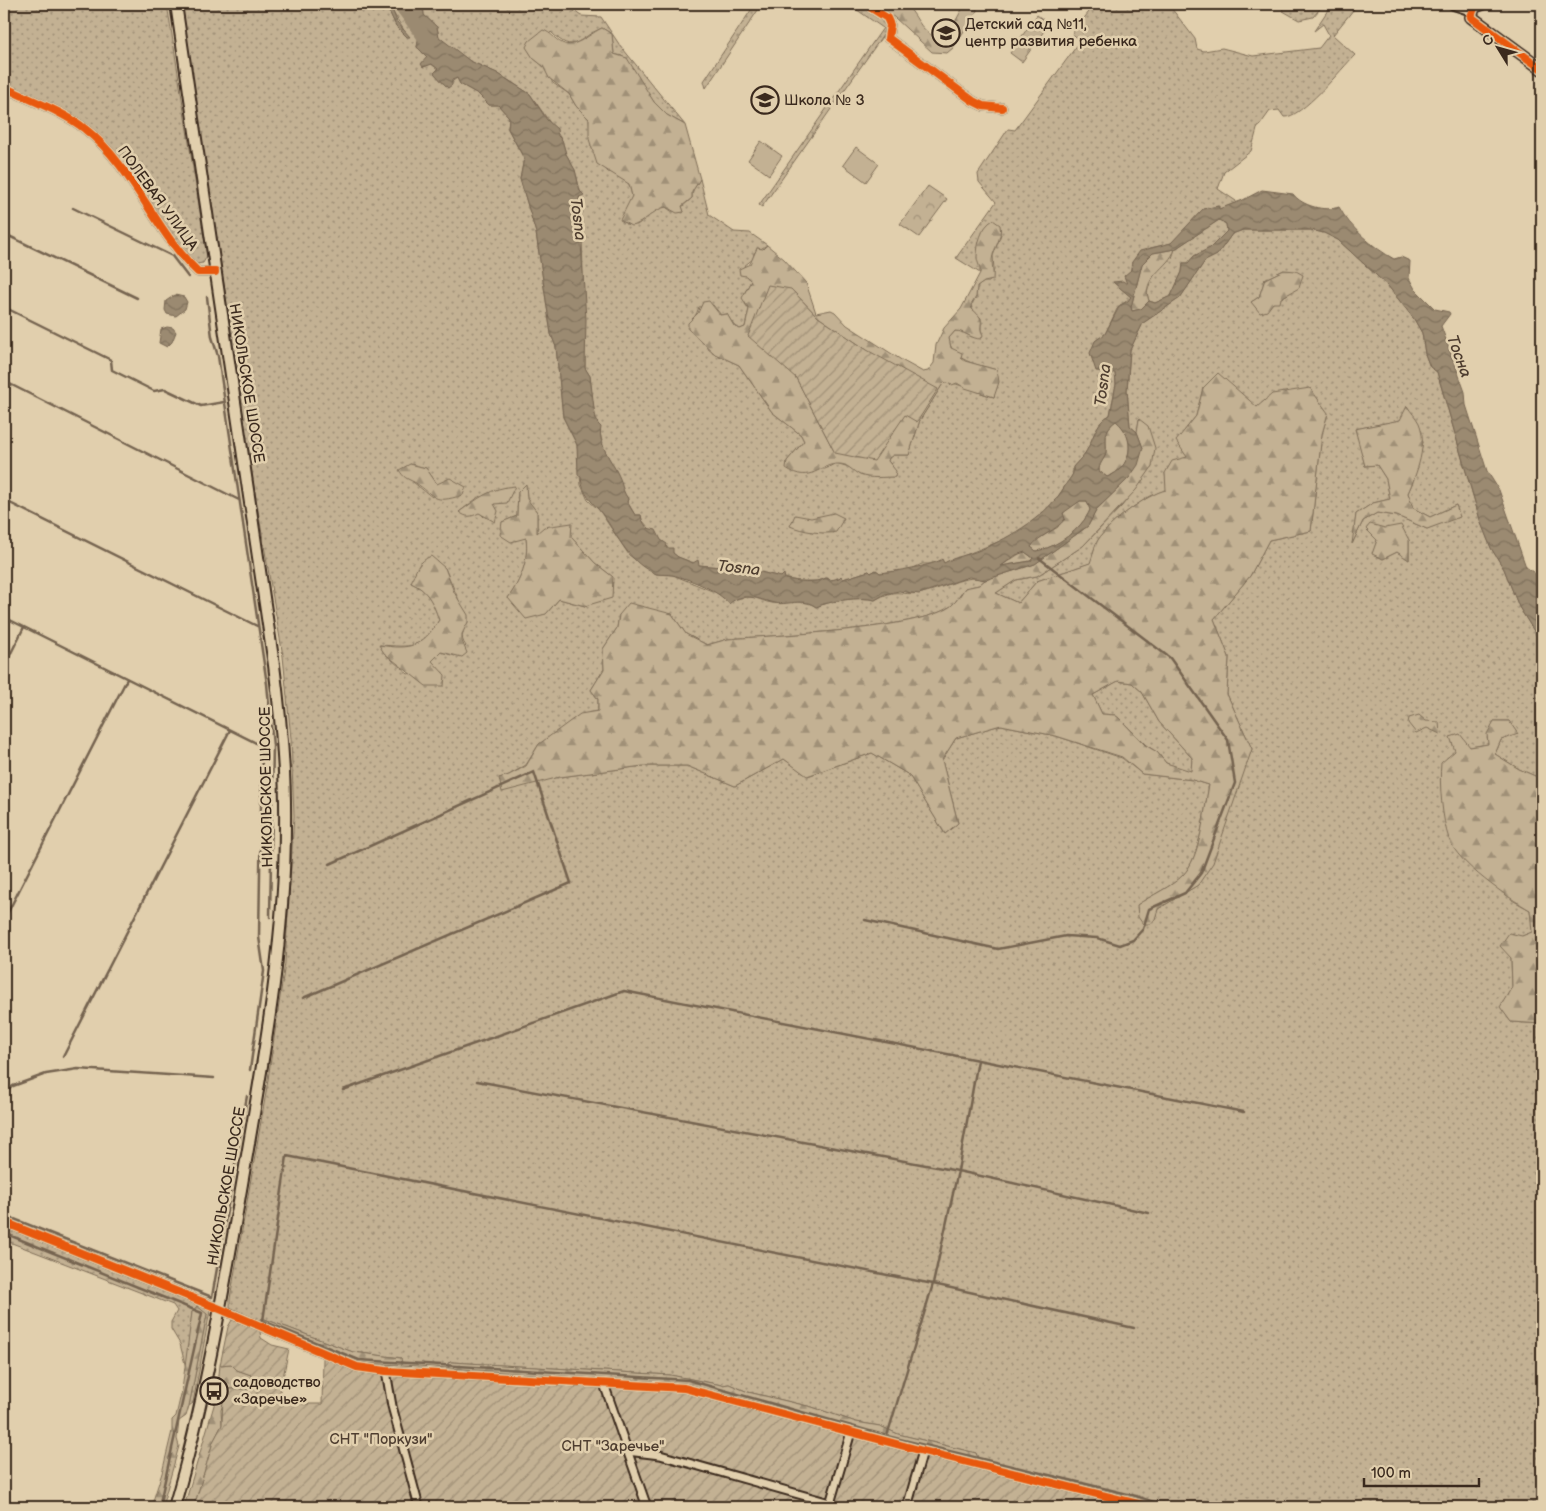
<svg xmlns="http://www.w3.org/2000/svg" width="1546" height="1511" font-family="'Balsamiq Sans',sans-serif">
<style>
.grass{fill:url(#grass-dots);stroke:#7f6e58;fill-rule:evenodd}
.forest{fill:url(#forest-firs);stroke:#7f6e58;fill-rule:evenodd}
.park{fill:url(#park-crowns);stroke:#7f6e58}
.garden{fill:url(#garden-furrows);stroke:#7f6e58}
.pitch{fill:#c3b193;stroke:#7f6e58}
.water{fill:url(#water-waves);stroke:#756450;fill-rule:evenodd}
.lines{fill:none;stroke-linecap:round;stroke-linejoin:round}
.stream{stroke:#756450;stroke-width:2.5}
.river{stroke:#9b8a71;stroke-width:14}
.street-casing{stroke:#3b2a1e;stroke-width:11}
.secondary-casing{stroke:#3b2a1e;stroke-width:14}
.street{stroke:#e1cfad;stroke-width:7}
.secondary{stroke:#e1cfad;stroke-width:10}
.cycleway-casing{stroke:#e1cfad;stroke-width:11}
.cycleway{stroke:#e8590c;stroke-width:8}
.labels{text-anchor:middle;stroke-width:5;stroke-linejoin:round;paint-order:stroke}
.poi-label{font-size:15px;fill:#3b2a1e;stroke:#e1cfad;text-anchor:start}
.street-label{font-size:15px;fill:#3b2a1e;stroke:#e1cfad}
.park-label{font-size:15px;fill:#4f3e30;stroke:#e1cfad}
.water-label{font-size:16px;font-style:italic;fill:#4e3d2f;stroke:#e1cfad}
</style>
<defs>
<pattern id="grass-dots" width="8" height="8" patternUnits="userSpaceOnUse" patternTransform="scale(1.25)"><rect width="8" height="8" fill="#c3b193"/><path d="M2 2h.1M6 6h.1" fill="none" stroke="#a09077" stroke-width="1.8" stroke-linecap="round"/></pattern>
<pattern id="forest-firs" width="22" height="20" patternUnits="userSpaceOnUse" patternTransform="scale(1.25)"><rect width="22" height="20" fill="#c3b193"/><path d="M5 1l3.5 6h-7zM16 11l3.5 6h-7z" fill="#a09077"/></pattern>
<pattern id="park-crowns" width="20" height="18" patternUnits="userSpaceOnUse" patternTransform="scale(1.25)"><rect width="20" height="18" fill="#c3b193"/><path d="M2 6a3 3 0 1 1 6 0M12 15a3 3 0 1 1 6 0" fill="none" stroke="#a09077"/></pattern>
<pattern id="garden-furrows" width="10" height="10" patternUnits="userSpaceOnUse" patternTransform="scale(1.25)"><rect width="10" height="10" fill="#c3b193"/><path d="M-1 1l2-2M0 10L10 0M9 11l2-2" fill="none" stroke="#a09077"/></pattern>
<pattern id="water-waves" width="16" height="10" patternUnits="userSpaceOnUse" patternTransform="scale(1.25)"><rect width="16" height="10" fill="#9b8a71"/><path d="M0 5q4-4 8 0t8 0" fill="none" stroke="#80715c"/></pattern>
</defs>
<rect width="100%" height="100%" fill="#e1cfad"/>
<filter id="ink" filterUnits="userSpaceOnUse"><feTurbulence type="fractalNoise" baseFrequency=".02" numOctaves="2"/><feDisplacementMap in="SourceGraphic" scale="10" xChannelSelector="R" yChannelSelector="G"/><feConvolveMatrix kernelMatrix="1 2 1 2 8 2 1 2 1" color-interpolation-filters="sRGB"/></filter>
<g filter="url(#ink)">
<path class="grass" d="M 4,4 L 167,4 L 207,256 L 203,263 L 196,264 L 189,257 L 108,147 L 25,93 L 4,83 Z
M 179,4 L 375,4 L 390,13 L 396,26 L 405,32 L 391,9 L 393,7 L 407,16 L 407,10 C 420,20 420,32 417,47 L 427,57 L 424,67 L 431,64 L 438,69 L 434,73 L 446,86 L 457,78 L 460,84 L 478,94 L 489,105 L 498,105 L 509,117 L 508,129 L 524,159 L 520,179 L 536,233 L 551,334 L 556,347 L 563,417 L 577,445 L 581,485 L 588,500 L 599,510 L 629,555 L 638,562 L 656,574 L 673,575 L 734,600 C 757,592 761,604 777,603 C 789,603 806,599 816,607 C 829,601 861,596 875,600 C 898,587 899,596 920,593 C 940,591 967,572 985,580 L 979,585 L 965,588 C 961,594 957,601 951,606 C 918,630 775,635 728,639 L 707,645 L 686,634 L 672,614 L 619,615 L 617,628 L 603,649 L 604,669 L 591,690 L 598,699 L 598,711 L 539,744 L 526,765 L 509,775 L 499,778 L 560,777 L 643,766 L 687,766 L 735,786 L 784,759 L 808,776 L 872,753 L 909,775 L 945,834 L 958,823 L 942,760 L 956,738 L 1001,725 L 1056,736 L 1122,758 L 1142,774 L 1193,780 L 1209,785 C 1204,810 1201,857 1183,875 C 1173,886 1150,896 1137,905 L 1155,919 L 1158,909 L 1198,885 L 1252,749 L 1227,694 L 1229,657 L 1214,619 L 1250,576 L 1269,540 L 1311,531 L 1322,434 L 1328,413 L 1257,407 L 1203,388 L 1196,416 L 1185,430 L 1187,458 L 1165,473 L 1167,490 C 1147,494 1109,523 1098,540 C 1094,546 1093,556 1091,563 L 1037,581 L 1018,603 L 996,593 L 1016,580 L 1037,576 L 1083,546 L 1122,506 L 1152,467 L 1139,420 L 1137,432 L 1130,426 L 1127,390 L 1130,350 L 1143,323 L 1180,298 L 1205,261 L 1217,255 L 1232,234 L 1243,230 L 1311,230 L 1324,233 L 1338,240 L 1388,286 L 1414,319 L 1422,333 L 1425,354 L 1430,367 L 1437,372 L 1481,523 L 1491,548 L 1504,569 L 1519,607 L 1542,644 L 1542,779 L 1519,769 L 1495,754 L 1501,740 L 1517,734 L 1509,721 L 1494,721 L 1488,744 L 1470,747 L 1512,900 L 1530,910 L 1533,932 L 1522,936 L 1511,958 L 1512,987 L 1501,1007 L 1511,1022 L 1542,1024 L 1542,1507 L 1158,1507 L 1110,1492 L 979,1461 L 976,1453 L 898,1434 L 880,1426 L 856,1422 L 812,1407 L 748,1392 L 729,1384 L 722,1385 L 670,1375 L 451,1362 L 448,1363 L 449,1368 L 402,1365 L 401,1358 L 353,1352 L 262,1318 L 260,1322 L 230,1307 L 230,1299 L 266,1093 L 285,963 L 294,816 L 291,739 L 283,656 L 249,458 L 223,278 ZM 1284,270 L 1288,294 L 1273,303 L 1251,302 L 1259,297 L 1265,279 ZM 1407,407 L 1423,442 L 1414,479 L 1408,493 L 1413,508 L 1430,517 L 1456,505 L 1446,521 L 1427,529 L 1397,516 L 1377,513 L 1363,521 L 1353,542 L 1356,514 L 1373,503 L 1390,499 L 1386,479 L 1377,465 L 1365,466 L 1356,429 L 1401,420 ZM 410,464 L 426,468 L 437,484 L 432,497 L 413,482 ZM 526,485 L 527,499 L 537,512 L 537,533 L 571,537 L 595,563 L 613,577 L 585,606 L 559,599 L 546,614 L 508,598 C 521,580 529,560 526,538 L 502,522 L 517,516 L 518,492 ZM 480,496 L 484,517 L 479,512 L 459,512 ZM 1377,540 L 1409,540 L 1409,560 L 1397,552 L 1383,559 L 1373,553 ZM 420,563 L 445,568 L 468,622 C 463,631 459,637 466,646 L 455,656 L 441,652 L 432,661 L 436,666 L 408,674 L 384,653 L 380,645 C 412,647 420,650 439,620 C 433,602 429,591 411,583 Z
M 423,4 L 564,4 L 581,16 L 601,17 L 619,44 L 685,125 L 667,115 L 654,102 L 622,56 L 614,54 L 612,34 L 602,28 C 577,38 575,56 551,32 L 533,58 L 543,66 L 553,83 L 569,94 L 576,106 L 586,114 L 589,119 L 591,146 L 596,158 L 608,172 L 614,173 L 629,184 L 632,196 L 625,224 L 637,225 L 659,208 L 666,207 L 671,211 L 684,212 L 682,207 L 692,198 L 692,192 L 700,179 L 709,215 L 734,232 L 750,233 L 767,245 L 754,253 L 753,259 L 744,266 L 746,276 L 751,281 L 745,292 L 745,304 L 749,309 L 745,327 L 740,329 L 734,326 L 727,314 L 721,315 L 713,305 L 699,307 C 697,315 691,321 688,329 L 715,354 L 739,365 L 772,412 L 801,435 L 804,441 L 787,461 L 787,468 L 825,469 L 836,463 L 849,467 L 860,475 L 895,477 L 892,465 L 888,461 L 889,458 L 893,455 L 909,455 L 920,420 L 944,382 C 961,383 977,393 994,397 L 997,370 C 979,365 950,361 949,338 L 955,331 L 960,331 L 972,337 L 981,332 L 981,318 L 972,309 L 971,305 L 976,297 L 977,287 L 984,282 L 989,282 L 994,270 L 993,256 L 1001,234 L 980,241 C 975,254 982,263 980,273 L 956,258 L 996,202 L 979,182 L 978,174 L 1008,129 L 1015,130 L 1081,40 L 1072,34 L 1095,4 L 1175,4 L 1172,9 L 1195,39 L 1197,49 L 1204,51 L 1222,48 L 1253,56 L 1319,48 L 1329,35 L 1323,24 L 1314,31 L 1332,4 L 1358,4 L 1333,35 L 1355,55 C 1342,68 1301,119 1284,117 L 1279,110 L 1270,111 L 1257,129 L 1251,151 L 1224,172 L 1218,189 L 1236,201 L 1235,204 L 1219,209 L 1218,206 L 1203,209 L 1172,243 L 1150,248 L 1132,262 L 1128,284 L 1114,283 L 1131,297 L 1117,309 L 1105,334 L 1095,341 L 1103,374 L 1113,372 L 1115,373 L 1116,384 L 1110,415 C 1097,421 1094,436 1088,448 C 1085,455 1078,461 1073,467 L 1073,474 L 1055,501 L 1034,521 L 1010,537 L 943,564 L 942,560 L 935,564 L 922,564 L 909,570 L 880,573 L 876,570 L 871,573 L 869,571 L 843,579 L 841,576 C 837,581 831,580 826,578 L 819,581 L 797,581 L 752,570 L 699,565 L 678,557 L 666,548 L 642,520 L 641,515 L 635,515 L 627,501 L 628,499 L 622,490 L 621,481 L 604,449 L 593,406 L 590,376 L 585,368 L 582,231 L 578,209 L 580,191 L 575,170 L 566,154 L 562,140 L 530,94 L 497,73 L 470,61 L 452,49 L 439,37 L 437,27 L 424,15 Z
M 755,4 L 762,4 L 706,88 L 704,81 Z
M 861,4 L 886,22 L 886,31 L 762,207 L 759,205 L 883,28 L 850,5 Z
M 1281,4 L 1306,4 L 1313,8 L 1316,4 L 1324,4 L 1313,17 L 1299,20 L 1283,11 Z
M 1219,220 L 1226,224 L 1227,231 L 1210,248 L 1194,256 L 1188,263 L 1183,263 L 1182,272 L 1171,296 L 1155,303 L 1149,301 L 1147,293 L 1150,283 L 1156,271 L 1172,258 L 1175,249 Z
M 1118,681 L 1132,683 L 1142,692 L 1159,722 L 1192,758 L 1191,772 L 1166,763 L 1157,752 L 1146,745 L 1120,719 L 1115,715 L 1102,714 L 1093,695 Z
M 4,1226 L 203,1305 L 210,1311 L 193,1403 L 189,1406 L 207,1314 L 192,1312 L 186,1368 L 180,1344 L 171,1329 L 171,1322 L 177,1311 L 173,1305 L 4,1240 Z"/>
<path class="forest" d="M 876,4 L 905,4 C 919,17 917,27 935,37 L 950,31 L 965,4 L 976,4 L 977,11 L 953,48 L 947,53 L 932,52 L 895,18 Z
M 602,28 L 612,34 L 614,54 L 627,58 L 654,102 L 667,115 L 685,125 L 700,179 L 692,192 L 692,198 L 682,206 L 684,212 L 677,213 L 666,207 C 653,209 644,224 631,226 L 620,220 L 632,196 L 629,184 L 597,164 L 589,139 L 589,119 L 576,106 L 569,94 L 549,78 L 543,66 L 533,58 L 526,47 L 529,41 L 543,30 C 552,33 554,39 562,43 C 574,50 592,32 602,28 Z
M 993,220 L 1000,225 C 1003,239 993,248 992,260 C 992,267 994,273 993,280 L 984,282 L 977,287 L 976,297 L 971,305 L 972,309 C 989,323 976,323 983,335 L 981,339 C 971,339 965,331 955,331 L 949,338 L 951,348 L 962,353 L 961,358 L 965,361 L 997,370 L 999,382 L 994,397 L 965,388 L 957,383 L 952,385 L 944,382 L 920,420 L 909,455 L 893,455 L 889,458 L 888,461 L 896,471 L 895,477 C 885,477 869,479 860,475 C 852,471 848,464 839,464 C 820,463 811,485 786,468 L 787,461 L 804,441 L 801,435 L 772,412 L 739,365 L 715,354 L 688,329 L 688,323 L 698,313 L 703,302 L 709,301 L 720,315 L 727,314 L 734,326 L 740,329 L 745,327 L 749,309 L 742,298 L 751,281 L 746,276 L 740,275 L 739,269 L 750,264 L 757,248 L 763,249 L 767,245 L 784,259 L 806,283 L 816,313 L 831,310 L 835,312 L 847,325 L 903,361 L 923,372 L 928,371 L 934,363 L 936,345 L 944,328 L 961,309 L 980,273 C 981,267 977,263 977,257 C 977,244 981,227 993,220 ZM 791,289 L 818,317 L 867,350 L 835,453 L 796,378 Z
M 1175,249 C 1169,268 1140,277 1149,301 L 1141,309 L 1132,311 L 1131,307 L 1142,264 L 1153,253 Z
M 1284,270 L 1296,271 L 1303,275 L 1299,288 L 1281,298 L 1280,303 L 1273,303 L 1267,311 L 1260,313 L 1251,302 L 1259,297 L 1265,279 Z
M 1218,373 L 1257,407 L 1272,394 L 1310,388 L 1328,413 L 1322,434 L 1311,531 L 1269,540 L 1250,576 L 1214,619 L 1229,657 L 1227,694 L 1252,749 L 1213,863 L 1198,885 L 1158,909 L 1155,919 L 1151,924 L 1143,924 L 1138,917 L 1137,905 C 1150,896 1173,886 1183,875 C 1201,857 1204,810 1209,785 L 1193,780 L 1142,774 L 1122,757 L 1056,736 L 1001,725 L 956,738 L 942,760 L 958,823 L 945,834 L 909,775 L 872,753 L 807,776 L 784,759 L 735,786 L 687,766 L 643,766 L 560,777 L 502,792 L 499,778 L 509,775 L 526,766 L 539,744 L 580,714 L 598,711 L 598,699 L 591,690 L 604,669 L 603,649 L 617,628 L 619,615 L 629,603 L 672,614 L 686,634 L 707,645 L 728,639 C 775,635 918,630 951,606 C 957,601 961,594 965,588 L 979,585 L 985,580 L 1035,564 L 1088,526 L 1097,509 L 1129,478 L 1143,448 L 1137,432 L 1139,419 L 1148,426 L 1155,448 L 1152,467 L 1136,490 L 1083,546 L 1037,576 L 1016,580 L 996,593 L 1018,603 L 1037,581 L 1090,563 C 1093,556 1094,546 1098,540 C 1109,523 1147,494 1166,490 L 1165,473 L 1172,461 L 1187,457 L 1176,441 L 1196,416 L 1203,388 ZM 1118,681 L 1132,683 L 1142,692 L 1159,722 L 1192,758 L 1191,771 L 1166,763 L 1157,752 L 1145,745 L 1120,719 L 1115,715 L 1102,714 L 1093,695 Z
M 1407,406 C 1411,412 1416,417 1419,423 C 1428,444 1417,473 1408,493 L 1413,508 L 1430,517 L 1456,505 L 1460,517 L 1427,529 L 1397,516 L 1377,513 L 1363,521 L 1352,544 L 1356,514 L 1373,503 L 1390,499 L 1386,479 L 1377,465 L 1365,466 L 1355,429 L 1400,420 Z
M 1116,421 C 1137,438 1132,468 1107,477 L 1099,471 C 1099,464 1102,462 1105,456 C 1109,443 1100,432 1116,421 Z
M 410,464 L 426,468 L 437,484 L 450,478 L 466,487 L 463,495 C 431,505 437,496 414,482 C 406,478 404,478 399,470 Z
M 526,484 L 527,499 L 537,512 L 537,533 L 544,527 L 572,523 L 571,537 L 595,563 L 613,577 L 612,598 L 585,606 L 559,599 L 546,614 L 526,619 L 508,598 C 521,580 529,560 526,538 L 511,542 L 500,535 L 502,522 L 517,516 L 518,492 Z
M 515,486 L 507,503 L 494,504 L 498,511 L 495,522 L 479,513 C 471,517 467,518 459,512 C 479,498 490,488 515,486 Z
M 1080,501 L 1087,501 L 1090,510 C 1082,529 1056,548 1036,551 L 1031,547 L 1035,541 L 1058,527 L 1065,510 Z
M 834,513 L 844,518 L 836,532 C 825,535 801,531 790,526 L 795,515 L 811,518 Z
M 1370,524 L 1385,528 L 1401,525 L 1409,540 L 1409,560 L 1397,552 L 1383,559 L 1372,554 L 1377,540 L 1366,529 Z
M 1022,552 L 1025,552 L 1033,558 L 1030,561 L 1001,566 Z
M 431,556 L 445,568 L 454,592 L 468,615 L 468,622 L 462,634 L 462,641 L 467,653 L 462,657 L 441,652 L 432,661 L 445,675 L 444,686 L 426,686 L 384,653 L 379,645 C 410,650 422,647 439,620 C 433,603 428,590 411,583 C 415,571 419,561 431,556 Z
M 1419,715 L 1426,721 L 1439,722 L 1440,734 L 1427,728 L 1416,733 L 1408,723 L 1409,718 Z
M 1494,721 L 1509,721 L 1518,734 L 1501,740 L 1495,754 L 1519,769 L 1542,779 L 1542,1024 L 1511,1022 L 1500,1007 L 1512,987 L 1511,958 L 1500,946 L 1509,933 L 1522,936 L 1532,932 L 1530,910 C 1507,897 1458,864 1449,839 C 1442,819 1439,784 1441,763 L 1455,751 L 1450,737 L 1460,734 L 1470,747 L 1488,744 L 1487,734 Z
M 197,1306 L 207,1314 L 189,1406 L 186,1416 L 179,1421 L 177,1439 L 179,1446 L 162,1507 L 151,1507 L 162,1473 L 172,1431 L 172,1420 L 176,1416 L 182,1390 L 192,1312 Z
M 262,1318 L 353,1352 L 401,1358 L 402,1365 L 359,1363 L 261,1323 L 260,1322 Z
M 451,1362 L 670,1375 L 722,1385 L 729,1384 L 748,1392 L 812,1407 L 856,1422 L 880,1426 L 898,1434 L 976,1453 L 979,1461 L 685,1385 L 449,1368 L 448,1363 Z
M 231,1364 L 237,1370 L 251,1375 L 253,1381 L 249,1389 L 228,1389 L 221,1410 L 222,1425 L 213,1442 L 194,1507 L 184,1507 L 217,1395 L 220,1365 Z"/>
<path class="park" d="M 1037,15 L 1049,24 L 1022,62 L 1010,53 Z
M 928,186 L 947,199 L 919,237 L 900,224 Z"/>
<path class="garden" d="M 768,285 L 791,289 L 818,317 L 867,350 L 938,389 L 917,422 L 905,415 L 874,461 L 835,453 L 796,378 L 748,336 Z
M 232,1320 L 263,1331 L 260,1332 L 261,1338 L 272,1345 L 289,1349 L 279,1396 L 302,1404 L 322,1404 L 323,1359 L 327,1354 L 357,1367 L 684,1388 L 1150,1507 L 194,1507 L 213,1442 L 222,1425 L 223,1394 L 228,1389 L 249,1389 L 252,1381 L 251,1375 L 237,1370 L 231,1364 L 220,1365 L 228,1327 Z"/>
<path class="pitch" d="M 761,141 L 782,156 L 769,175 L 748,160 Z
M 856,147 L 879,164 L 866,182 L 843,165 Z"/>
<path class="water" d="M 375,4 L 423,4 L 424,15 L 437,27 L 439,37 L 470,61 L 497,73 L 530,94 L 547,120 L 557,129 L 558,136 L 562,140 L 566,154 L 575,170 L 580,191 L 584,195 L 579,197 L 581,207 L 578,209 L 583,239 L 581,243 L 586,319 L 585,368 L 590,376 L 595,416 L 598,424 L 601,427 C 597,448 616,464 621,482 C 623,489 624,493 628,499 L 627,502 L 635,515 L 641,515 L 642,520 L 647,528 L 656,530 L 661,540 L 667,544 L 666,548 L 673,548 L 673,553 L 678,557 L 693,563 L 698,560 L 699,565 L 752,570 L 781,577 L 784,574 L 785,579 C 798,581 814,584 826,578 L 831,580 L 839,578 L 841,576 L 843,579 L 869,571 L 871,573 L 876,570 L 880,573 C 891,572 936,565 942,559 L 944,563 C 954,557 968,555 980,550 C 1012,537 1049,514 1065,486 C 1068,479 1075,476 1073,467 C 1078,461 1085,455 1088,448 C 1094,436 1097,421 1110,415 L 1116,384 L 1115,373 L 1096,371 L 1090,353 L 1095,341 L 1105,334 L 1120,305 L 1128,301 L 1131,297 L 1113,282 L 1123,281 L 1127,284 L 1124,276 L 1131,270 L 1132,262 L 1140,251 L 1171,243 L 1203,209 L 1219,206 L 1219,209 L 1243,200 L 1262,190 L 1293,194 C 1302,206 1325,212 1339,207 C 1350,228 1374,248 1394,259 L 1401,257 L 1410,261 L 1409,278 L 1415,289 L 1435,309 L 1449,312 L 1450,314 L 1441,326 L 1465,392 L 1466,405 L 1487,471 L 1499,490 L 1526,567 L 1537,575 L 1537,588 L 1542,599 L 1542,644 L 1519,607 L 1504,569 L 1491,548 L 1481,523 L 1437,372 L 1430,367 L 1425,354 L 1422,333 L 1414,319 L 1388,286 L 1338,240 L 1324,233 L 1311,230 L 1243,230 L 1232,234 L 1217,255 L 1205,261 L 1180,298 L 1143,323 L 1130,350 L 1127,390 L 1130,426 L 1137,432 L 1143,448 L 1138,465 L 1129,478 L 1097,509 L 1088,526 L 1035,564 L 985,580 L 969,577 L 919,594 L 899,591 L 885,594 L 875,600 C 861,596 829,601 816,607 C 804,597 785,606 774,603 C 758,599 743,591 729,604 C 718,590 690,579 672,575 C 667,574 661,575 657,574 C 630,565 618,536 603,515 C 593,502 582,495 581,477 L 578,475 L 577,445 L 563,417 L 556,347 L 551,334 L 536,233 L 520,179 L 524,158 L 508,129 L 509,117 L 498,105 L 489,105 L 478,94 L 460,84 L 457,78 L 452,80 L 452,85 L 448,88 L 434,73 L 438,69 L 432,64 L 423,67 L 421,64 L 427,57 L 417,47 C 420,33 420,19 407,11 L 407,17 L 393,7 L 392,9 L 397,22 L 410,37 L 407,37 L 396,26 L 390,13 ZM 1219,220 L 1226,224 L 1227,231 L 1210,248 L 1194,256 L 1188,263 L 1183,263 L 1182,272 L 1171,296 L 1155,303 L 1149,301 L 1141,309 L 1132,311 L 1131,307 L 1142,264 L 1153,253 L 1175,249 ZM 1116,421 C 1137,438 1132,468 1107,477 L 1099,471 C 1099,464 1102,462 1105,456 C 1109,444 1100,432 1116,421 ZM 1080,501 L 1087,501 L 1090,510 C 1082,529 1056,548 1036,551 L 1031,547 C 1039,535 1056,531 1065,519 L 1063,513 ZM 1025,552 L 1033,558 L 1031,561 L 1001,566 L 1016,555 Z
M 175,295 L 184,297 L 187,302 L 185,309 L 176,316 L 167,314 L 165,310 L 166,301 Z
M 167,327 L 173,328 L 176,332 L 172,342 L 167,347 L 159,343 L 161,329 Z"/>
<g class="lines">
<path class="stream" d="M 73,208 L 172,256 L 188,277
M 11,237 L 137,298
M 207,297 L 212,337 L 218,356 L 267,684 L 273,746 L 270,917
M 4,307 L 111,360 L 112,370 L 154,391 L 165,389 L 201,406 L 224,402
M 4,381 L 239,500
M 4,500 L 257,626
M 4,617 L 262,746 L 259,937 L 264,971 L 250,1070
M 4,667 L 24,627
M 4,920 L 127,679
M 865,920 L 998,949 L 1066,936 L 1097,938 L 1120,945 L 1133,940 L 1143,929 L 1149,909 L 1185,893 L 1201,873 L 1235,783 L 1228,740 L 1170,658 L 1039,558
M 303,998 L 571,883 L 534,772 L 330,864
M 63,1057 L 230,730
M 978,1060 L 1244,1112
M 477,1081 L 958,1171 L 1149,1213
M 343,1090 L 624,991 L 978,1060 L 958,1171 L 933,1284 L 887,1436 L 1136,1496 L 1168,1507
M 4,1093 L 13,1086 L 46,1074 L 78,1069 L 214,1078
M 4,1215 L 212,1297 L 247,1096
M 4,1233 L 202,1313 L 159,1507
M 887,1436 L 688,1380 L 359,1360 L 263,1321 L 287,1156 L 933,1284 L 1134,1328"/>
<path class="river" d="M 400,4 L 429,43"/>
<g class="street-casing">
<path id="street" d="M 865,4 L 887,18 L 890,25 L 888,38 L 973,101 L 983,106 L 1002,108
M 4,87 C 29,100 63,111 85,129 C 134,167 154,231 198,272 L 215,272
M 4,1222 L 220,1309 L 357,1367 L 386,1371 L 684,1388 L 923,1451 L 1150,1507
M 386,1371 L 392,1406 L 419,1507
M 604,1384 L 647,1507
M 627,1451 L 660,1455 L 830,1503
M 829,1507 L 851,1432
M 907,1507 L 923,1451"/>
</g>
<g class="secondary-casing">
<path id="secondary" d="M 1454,4 L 1469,9 L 1483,4
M 1474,8 L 1471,17 L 1542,69
M 174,1507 C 205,1401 223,1293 242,1184 C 262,1067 285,947 285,827 C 286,772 281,719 274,665 L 176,4"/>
</g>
<use href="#street" class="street"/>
<use href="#secondary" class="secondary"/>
<g class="cycleway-casing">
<path id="cycleway" d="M 865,4 L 887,18 L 890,25 L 888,38 L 973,101 L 983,106 L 1002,108
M 1474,8 L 1471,17 L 1542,69
M 4,87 C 29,100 63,111 85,129 C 134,167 154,231 198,272 L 215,272
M 4,1222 L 220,1309 L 357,1367 L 386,1371 L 684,1388 L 923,1451 L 1150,1507"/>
</g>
<use href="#cycleway" class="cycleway"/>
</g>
</g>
<defs>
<g id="school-ring" transform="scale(1.4375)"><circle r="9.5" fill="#e1cfad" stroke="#3b2a1e" stroke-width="1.5"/><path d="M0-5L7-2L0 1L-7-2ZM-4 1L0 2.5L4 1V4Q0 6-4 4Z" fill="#3b2a1e"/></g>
<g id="bus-ring" transform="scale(1.4375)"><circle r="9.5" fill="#e1cfad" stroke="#3b2a1e" stroke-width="1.5"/><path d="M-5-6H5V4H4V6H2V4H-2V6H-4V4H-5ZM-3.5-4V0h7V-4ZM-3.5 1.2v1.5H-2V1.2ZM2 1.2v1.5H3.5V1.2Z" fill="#3b2a1e"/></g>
</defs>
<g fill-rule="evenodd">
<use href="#school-ring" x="946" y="33"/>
<use href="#school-ring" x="765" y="100"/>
<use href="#bus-ring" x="214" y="1391"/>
</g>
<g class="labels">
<g class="poi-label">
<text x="965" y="29">Детский сад №11,<tspan x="965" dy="17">центр развития ребенка</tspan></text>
<text x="784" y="105">Школа № 3</text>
<text x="233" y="1387">садоводство<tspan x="233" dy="17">«Заречье»</tspan></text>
</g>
<g class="street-label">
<text transform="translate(158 198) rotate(54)" y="5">ПОЛЕВАЯ УЛИЦА</text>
<text transform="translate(247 383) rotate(81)" y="5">НИКОЛЬСКОЕ ШОССЕ</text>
<text transform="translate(266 787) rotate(-91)" y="5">НИКОЛЬСКОЕ ШОССЕ</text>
<text transform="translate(226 1186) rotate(-80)" y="5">НИКОЛЬСКОЕ ШОССЕ</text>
</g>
<g class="park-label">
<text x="381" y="1444">СНТ "Поркузи"</text>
<text x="613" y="1451">СНТ "Заречье"</text>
</g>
<g class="water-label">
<text transform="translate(579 219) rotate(83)" y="6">Tosna</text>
<text transform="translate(1460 356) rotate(70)" y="6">Тосна</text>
<text transform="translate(1102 385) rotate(-83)" y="6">Tosna</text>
<text transform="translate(739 567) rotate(6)" y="6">Tosna</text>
</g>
</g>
<rect width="1546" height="1511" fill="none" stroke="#e1cfad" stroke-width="20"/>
<rect x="10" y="10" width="1526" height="1491" fill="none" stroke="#3b2a1e" stroke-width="2" filter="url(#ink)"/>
<g transform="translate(1498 48) rotate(307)" stroke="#e1cfad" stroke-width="4" paint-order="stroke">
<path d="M0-4L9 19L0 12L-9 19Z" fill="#3b2a1e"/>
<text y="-8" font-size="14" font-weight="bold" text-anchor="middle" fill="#3b2a1e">С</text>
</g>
<path d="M1364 1478v8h115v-8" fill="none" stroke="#3b2a1e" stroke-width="2.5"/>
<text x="1371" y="1478" font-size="15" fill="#3b2a1e" stroke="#e1cfad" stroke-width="4" paint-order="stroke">100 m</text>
</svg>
